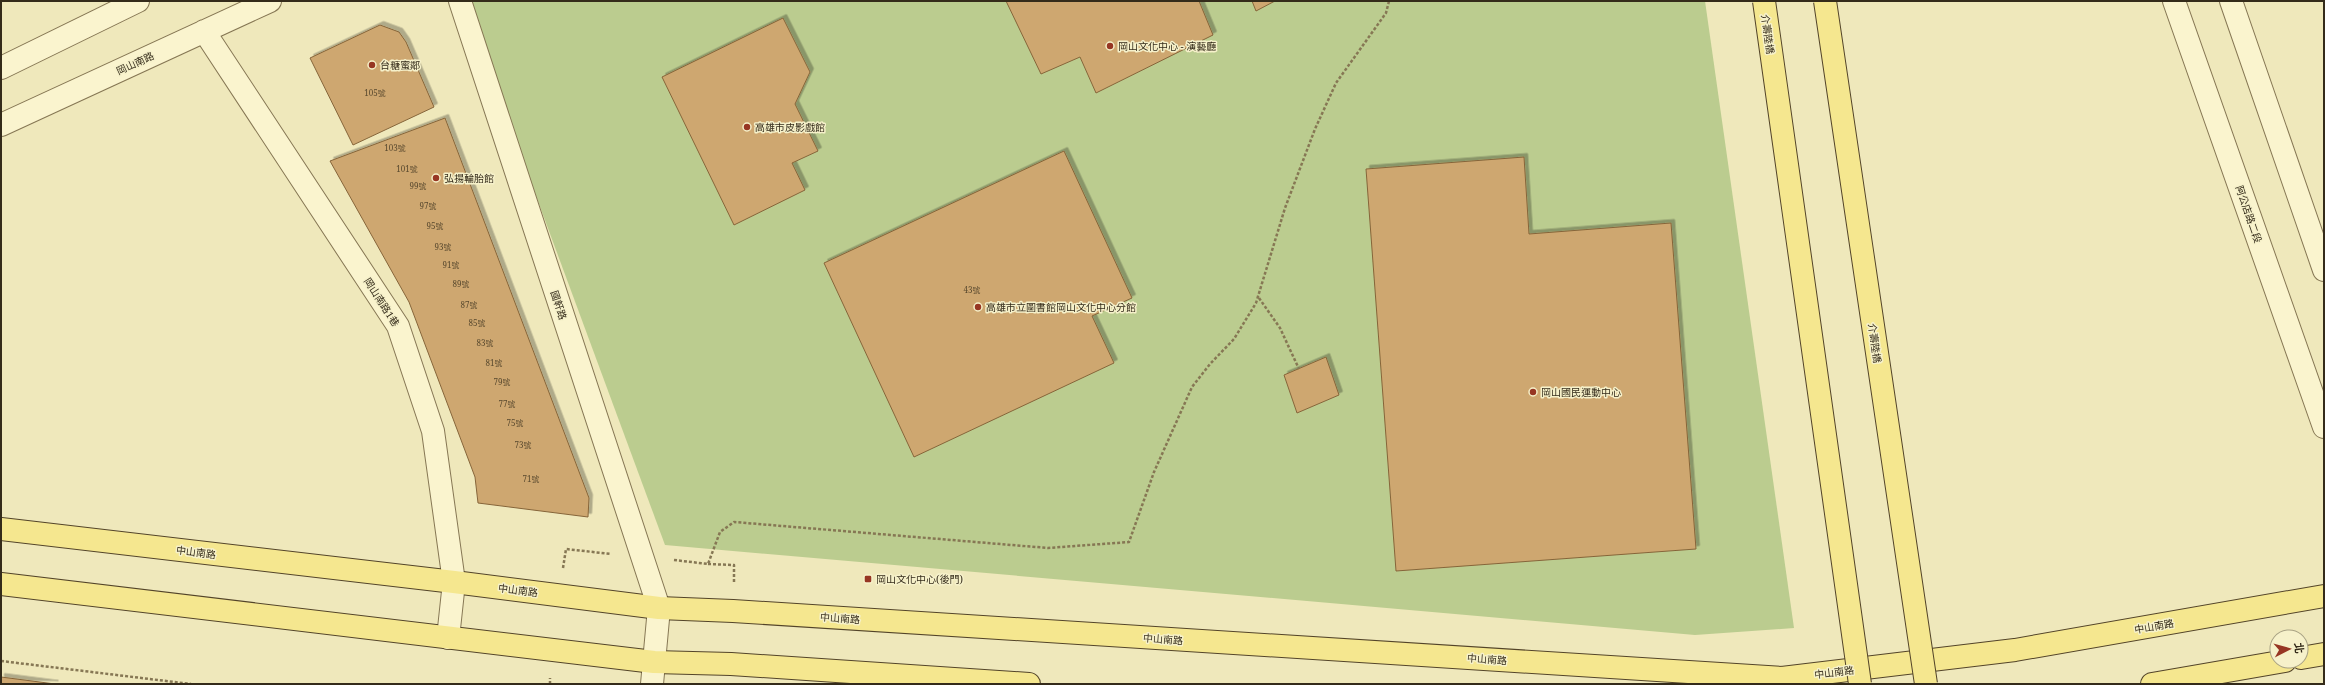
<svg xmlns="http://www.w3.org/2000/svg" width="2325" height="685" font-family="'Noto Serif','Noto Sans TC',serif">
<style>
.green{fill:#bbcc8f}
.building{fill:#cea76f;stroke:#86653a;filter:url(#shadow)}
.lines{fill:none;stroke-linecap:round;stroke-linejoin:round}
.minor-casing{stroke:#867754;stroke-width:24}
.major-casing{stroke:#534429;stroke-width:24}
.path{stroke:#867754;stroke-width:2.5;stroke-dasharray:3 2;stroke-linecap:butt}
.minor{stroke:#faf4ce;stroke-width:22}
.major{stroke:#f5e78f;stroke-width:22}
.major-bridge-casing{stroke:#534429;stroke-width:24;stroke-linecap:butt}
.major-bridge{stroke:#f5e78f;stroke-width:22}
.poi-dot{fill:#973623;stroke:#f6f1ca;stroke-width:1.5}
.labels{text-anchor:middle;stroke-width:3;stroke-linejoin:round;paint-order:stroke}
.number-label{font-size:8px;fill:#5a4a2f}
.street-label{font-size:10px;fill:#342b1a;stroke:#f6f1ca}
.poi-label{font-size:10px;fill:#342b1a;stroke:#f6f1ca;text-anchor:start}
</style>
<defs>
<filter id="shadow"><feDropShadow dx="3.5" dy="-3.5" stdDeviation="0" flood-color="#0004"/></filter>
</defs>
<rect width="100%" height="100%" fill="#efe8bb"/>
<path class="green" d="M 464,1 L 1705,1 L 1794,628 L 1695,635 L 665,545 Z"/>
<path class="building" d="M 1006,1 L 1199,1 L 1213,35 L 1096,93 L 1080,57 L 1041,74 Z
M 1252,1 L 1275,1 L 1256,11 Z
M 783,18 L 810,72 L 795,104 L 818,151 L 792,163 L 805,190 L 734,225 L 662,77 Z
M 380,25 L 399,32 L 406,42 L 434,107 L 353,145 L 310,58 Z
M 445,118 L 589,498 L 588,517 L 478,503 L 475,477 L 409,302 L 330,161 Z
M 1064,151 L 1132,298 L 1092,316 L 1114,363 L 914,457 L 824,263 Z
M 1524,157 L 1529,234 L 1671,223 L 1696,549 L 1396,571 L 1366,169 Z
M 1326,357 L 1339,395 L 1297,413 L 1284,375 Z
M 1,677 L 55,684 L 1,684 Z"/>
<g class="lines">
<g class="minor-casing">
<path id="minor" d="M 460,1 L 659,608 L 652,684
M 2174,1 L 2324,427
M 2231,1 L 2324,270
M 204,31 L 398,326 L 433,431 L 454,582 L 448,638
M 1,68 L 138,1
M 1,125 L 270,1"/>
</g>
<g class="major-casing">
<path id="major" d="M 1,529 L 454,582 L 659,608 L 733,611 L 1782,678 L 2015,650 L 2324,596
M 1,584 L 654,662 L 731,664 L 1029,684
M 2301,658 L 2324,654
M 2152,684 L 2285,661"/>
</g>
<path class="path" d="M 1259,298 L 1280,328 L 1299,369
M 674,560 L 708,564 L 720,532 L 734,522 L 1048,548 L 1129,542 L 1154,472 L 1192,387 L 1210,364 L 1234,339 L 1256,303 L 1285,208 L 1315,129 L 1336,83 L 1386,13 L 1389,1
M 708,564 L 734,565 L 734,584
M 563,568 L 566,549 L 611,554
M 1,661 L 191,684
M 550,684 L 550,678"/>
<use href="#minor" class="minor"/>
<use href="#major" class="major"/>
<g class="major-bridge-casing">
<path id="major-bridge" d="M 1764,1 L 1860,684
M 1825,1 L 1926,684"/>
</g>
<use href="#major-bridge" class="major-bridge"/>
</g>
<g class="poi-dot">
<circle cx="1110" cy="46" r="4"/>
<circle cx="372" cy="65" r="4"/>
<circle cx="747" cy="127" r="4"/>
<circle cx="436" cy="178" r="4"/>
<circle cx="978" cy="307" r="4"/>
<circle cx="1533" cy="392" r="4"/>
<rect x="864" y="575" width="8" height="8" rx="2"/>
</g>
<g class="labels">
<g class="number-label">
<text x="375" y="96">105號</text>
<text x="395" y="151">103號</text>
<text x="407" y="172">101號</text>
<text x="418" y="189">99號</text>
<text x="428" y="209">97號</text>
<text x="435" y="229">95號</text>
<text x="443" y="250">93號</text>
<text x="451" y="268">91號</text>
<text x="461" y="287">89號</text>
<text x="972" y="293">43號</text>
<text x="469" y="308">87號</text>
<text x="477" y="326">85號</text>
<text x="485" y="346">83號</text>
<text x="494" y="366">81號</text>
<text x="502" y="385">79號</text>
<text x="507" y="407">77號</text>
<text x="515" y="426">75號</text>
<text x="523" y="448">73號</text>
<text x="531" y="482">71號</text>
</g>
<g class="street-label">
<text transform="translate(1768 34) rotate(82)" y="4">介壽陸橋</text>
<text transform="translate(135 63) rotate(-25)" y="4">岡山南路</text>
<text transform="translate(2249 214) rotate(71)" y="4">阿公店路二段</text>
<text transform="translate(382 302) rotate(57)" y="4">岡山南路1巷</text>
<text transform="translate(559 305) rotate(72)" y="4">國軒路</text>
<text transform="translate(1875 343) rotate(82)" y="4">介壽陸橋</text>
<text transform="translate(196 552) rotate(7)" y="4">中山南路</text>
<text transform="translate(518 590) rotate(7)" y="4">中山南路</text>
<text transform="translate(840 618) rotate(4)" y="4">中山南路</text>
<text transform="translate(2154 626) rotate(-10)" y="4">中山南路</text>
<text transform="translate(1163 639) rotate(4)" y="4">中山南路</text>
<text transform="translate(1487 659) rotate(4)" y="4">中山南路</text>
<text transform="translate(1834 672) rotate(-7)" y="4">中山南路</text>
</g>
<g class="poi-label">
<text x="1118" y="50">岡山文化中心 - 演藝廳</text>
<text x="380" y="69">台糖蜜鄰</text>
<text x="755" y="131">高雄市皮影戲館</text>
<text x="444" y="182">弘揚輪胎館</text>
<text x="986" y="311">高雄市立圖書館岡山文化中心分館</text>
<text x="1541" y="396">岡山國民運動中心</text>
<text x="876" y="583">岡山文化中心(後門)</text>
</g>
</g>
<rect width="2325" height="685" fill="none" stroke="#342b1a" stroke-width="4"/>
<g transform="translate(2289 649) rotate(84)"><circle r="19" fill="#f6f1ca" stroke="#a8a284"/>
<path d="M0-3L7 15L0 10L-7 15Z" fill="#973623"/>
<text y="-6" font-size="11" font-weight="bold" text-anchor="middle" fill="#342b1a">北</text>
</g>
</svg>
